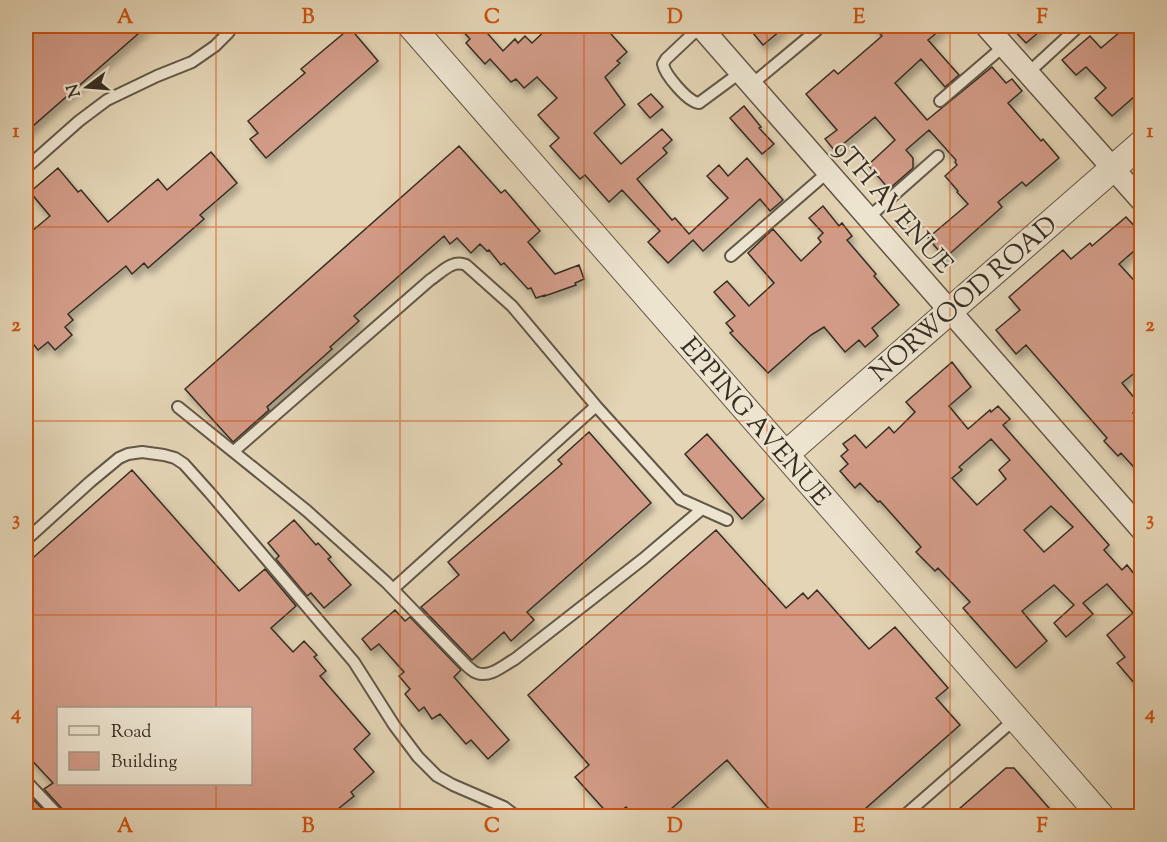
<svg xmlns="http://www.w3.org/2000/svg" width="1167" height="842" font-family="'Sorts Mill Goudy',serif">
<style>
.building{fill:#d29b87;stroke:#352d22;stroke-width:1.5;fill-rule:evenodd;filter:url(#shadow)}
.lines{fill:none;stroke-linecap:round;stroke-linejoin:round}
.service-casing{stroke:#615747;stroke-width:14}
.minor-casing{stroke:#615747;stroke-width:24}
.tertiary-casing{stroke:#615747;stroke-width:28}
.service{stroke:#ede4d0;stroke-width:10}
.minor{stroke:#ede4d0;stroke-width:21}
.tertiary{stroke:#ede4d0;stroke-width:26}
.grid{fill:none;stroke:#cd520f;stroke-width:1.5;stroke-opacity:0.55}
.labels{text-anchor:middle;stroke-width:4.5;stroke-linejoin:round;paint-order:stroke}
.street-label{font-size:26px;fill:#352d22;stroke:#ede4d0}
.neatline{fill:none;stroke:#cd520f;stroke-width:2}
.grid-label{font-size:20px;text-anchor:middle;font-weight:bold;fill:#cd520f}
</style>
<defs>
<filter id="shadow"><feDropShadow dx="3.5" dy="6" stdDeviation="3" flood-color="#0004"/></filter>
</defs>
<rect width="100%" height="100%" fill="#e4d5b6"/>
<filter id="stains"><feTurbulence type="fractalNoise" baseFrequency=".00333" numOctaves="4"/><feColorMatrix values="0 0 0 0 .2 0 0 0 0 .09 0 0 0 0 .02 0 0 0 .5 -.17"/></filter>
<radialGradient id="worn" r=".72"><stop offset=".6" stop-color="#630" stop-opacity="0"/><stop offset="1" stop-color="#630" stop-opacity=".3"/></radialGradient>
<path class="building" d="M 26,26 L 147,26 L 26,132 Z
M 458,26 L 481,26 L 503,51 L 515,39 L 518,43 L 525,36 L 532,43 L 550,26 L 595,26 L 599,31 L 604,26 L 627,52 L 617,61 L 620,63 L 605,77 L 625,105 L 594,133 L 621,164 L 662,129 L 672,140 L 663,148 L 667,153 L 637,179 L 672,220 L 675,218 L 689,234 L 728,198 L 707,176 L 719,165 L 728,176 L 747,158 L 783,200 L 770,211 L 760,199 L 703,251 L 693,240 L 668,263 L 648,242 L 660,231 L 622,190 L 609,202 L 585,175 L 580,179 L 550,146 L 559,138 L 538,115 L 557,98 L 537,77 L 524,88 L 516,79 L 511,82 L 490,59 L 485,64 L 466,43 L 470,39 Z
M 762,26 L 786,26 L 763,45 L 753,33 Z
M 873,26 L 945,26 L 928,40 L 959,75 L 945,87 L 921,59 L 895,83 L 927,120 L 992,67 L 1006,83 L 1012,79 L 1022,91 L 1008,103 L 1041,141 L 1043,139 L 1059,158 L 1026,186 L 1022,182 L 998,202 L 1002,207 L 945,258 L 928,238 L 968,204 L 957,192 L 958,191 L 945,176 L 957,165 L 955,162 L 956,160 L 929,130 L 906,150 L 913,158 L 913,168 L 889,189 L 868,165 L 895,140 L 875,117 L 835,151 L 825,139 L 837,130 L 806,94 L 834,70 L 838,74 L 882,36 Z
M 1010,26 L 1046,26 L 1026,43 Z
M 1127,26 L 1142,26 L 1142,90 L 1112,116 L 1095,98 L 1106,88 L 1086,67 L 1076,75 L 1062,60 L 1090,36 L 1101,48 Z
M 350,28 L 378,61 L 266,158 L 250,139 L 258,133 L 248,121 L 305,73 L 301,69 Z
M 651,94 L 663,107 L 650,118 L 638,104 Z
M 744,106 L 761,127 L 759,128 L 774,144 L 762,154 L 730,118 Z
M 459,146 L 501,193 L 505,190 L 540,231 L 528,242 L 555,274 L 579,265 L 584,279 L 575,283 L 576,285 L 545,296 L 545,295 L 536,298 L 531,288 L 528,289 L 504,263 L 501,265 L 489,250 L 487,251 L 480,244 L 471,253 L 457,238 L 450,244 L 444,236 L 354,316 L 359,321 L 330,347 L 332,349 L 267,407 L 269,410 L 233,442 L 185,389 Z
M 211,152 L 237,183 L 200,215 L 204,219 L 148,268 L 144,263 L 132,274 L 126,266 L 68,314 L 73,320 L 65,327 L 72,335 L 55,350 L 48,342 L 38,350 L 26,335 L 26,236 L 50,216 L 30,192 L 58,168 L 78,192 L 81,190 L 108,222 L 158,179 L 167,190 Z
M 823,206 L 839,226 L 842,223 L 852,236 L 847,240 L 876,274 L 874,276 L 899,305 L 872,328 L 878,336 L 865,347 L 859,340 L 845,352 L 824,327 L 811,335 L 768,373 L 730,333 L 733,331 L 726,323 L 735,316 L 714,292 L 727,281 L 749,306 L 774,283 L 748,253 L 773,229 L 801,261 L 821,242 L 818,238 L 823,233 L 809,218 Z
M 1126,217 L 1142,234 L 1142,244 L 1119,264 L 1142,289 L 1142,367 L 1122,383 L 1141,406 L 1133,413 L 1142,422 L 1142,476 L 1121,453 L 1118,456 L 1104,441 L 1107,438 L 1026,345 L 1016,354 L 996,330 L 1020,310 L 1009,297 L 1063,250 L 1071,259 L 1090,243 L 1092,246 Z
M 952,362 L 971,387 L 949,406 L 968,429 L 990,410 L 991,412 L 998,406 L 1010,419 L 1003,425 L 1102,537 L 1109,545 L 1104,550 L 1122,570 L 1127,565 L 1142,584 L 1142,692 L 1117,663 L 1125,657 L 1107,635 L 1133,613 L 1107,584 L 1083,603 L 1093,614 L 1066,637 L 1054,623 L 1074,605 L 1054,585 L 1022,611 L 1047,641 L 1016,668 L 963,608 L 970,602 L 938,568 L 935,571 L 916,552 L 921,547 L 880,501 L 878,502 L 860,483 L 855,488 L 840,471 L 848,464 L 841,456 L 848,450 L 843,444 L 855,435 L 866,448 L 889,427 L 894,433 L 915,412 L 906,402 ZM 991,439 L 1010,460 L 999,470 L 1006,479 L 977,505 L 952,478 L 962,470 L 959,467 ZM 1051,506 L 1073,527 L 1044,552 L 1024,530 Z
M 589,432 L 651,503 L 527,612 L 534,620 L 511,641 L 504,632 L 472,660 L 421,607 L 459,575 L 448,562 L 562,464 L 558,460 Z
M 707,434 L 764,499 L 742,519 L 685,454 Z
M 132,470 L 239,591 L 265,569 L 296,606 L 271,628 L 293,652 L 304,641 L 317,655 L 314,657 L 326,671 L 320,676 L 370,734 L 354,749 L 374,772 L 351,792 L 354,796 L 338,809 L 344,816 L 66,816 L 64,811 L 44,789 L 53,783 L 26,754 L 26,564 ZM 58,708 L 250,708 L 250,783 L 58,783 Z
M 294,520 L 316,545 L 318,543 L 331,557 L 328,559 L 351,585 L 324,608 L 311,593 L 307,596 L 276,559 L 279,556 L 268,543 Z
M 716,530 L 786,608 L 803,593 L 808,599 L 817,590 L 869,649 L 895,627 L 948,688 L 936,698 L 960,725 L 857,816 L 775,816 L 727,760 L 663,816 L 634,816 L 626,807 L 615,816 L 610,816 L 575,777 L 589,765 L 528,695 Z
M 395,610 L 405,621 L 410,617 L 461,670 L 454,677 L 509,740 L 488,759 L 471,740 L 466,744 L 440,714 L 432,719 L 424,707 L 419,711 L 405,694 L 410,689 L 399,676 L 404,672 L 379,644 L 371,650 L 362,639 Z
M 1006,768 L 1014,768 L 1056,816 L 951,816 Z
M 33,799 L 49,816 L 26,816 L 26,806 Z"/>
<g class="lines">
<g class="service-casing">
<path id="service" d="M 701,26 L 666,59 L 663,64 C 665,75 688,102 699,103 L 741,72
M 1028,73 L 1079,26
M 752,84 L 817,30
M 940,101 L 1004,46
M 26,168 L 79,121 L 107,100 L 157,76 L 192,62 L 215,46 L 228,33 L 233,26
M 869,217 L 938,156
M 731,256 L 828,172
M 178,407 L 307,511 L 386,582 L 468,667 C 471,669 473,672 477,673 C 490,678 504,665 515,659 L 643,559 L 702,509
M 234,451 L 430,280 C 441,273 452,259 466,265 L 512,306 L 596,406 L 680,499 L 727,520
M 26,540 L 90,482 L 119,458 L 128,454 L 142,452 L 164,455 L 175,458 L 184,464 L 210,493 L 354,662 L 394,725 L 418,757 L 437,776 L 453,785 L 504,807 L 516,816
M 393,589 L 596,406
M 26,781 L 59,816
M 904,816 L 1015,719"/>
</g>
<g class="minor-casing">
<path id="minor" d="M 700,26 L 1142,530
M 986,26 L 1142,201"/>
</g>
<g class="tertiary-casing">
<path id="tertiary" d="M 411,26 L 1101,816
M 786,454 L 1142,143"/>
</g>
<use href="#service" class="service"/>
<use href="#minor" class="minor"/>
<use href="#tertiary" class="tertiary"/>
</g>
<path class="grid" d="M 216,26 L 216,708M 400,26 L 400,816M 584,26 L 584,816M 767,26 L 767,816M 950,26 L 950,816M 26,227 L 1142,227M 26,421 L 1142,421M 26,615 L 1142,615M 216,784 L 216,816"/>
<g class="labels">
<g class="street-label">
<text transform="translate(894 206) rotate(49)" y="9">9TH AVENUE</text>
<text transform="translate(963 298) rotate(-41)" y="9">NORWOOD ROAD</text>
<text transform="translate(756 421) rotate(49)" y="9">EPPING AVENUE</text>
</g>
</g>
<rect width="1167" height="842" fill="none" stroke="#e4d5b6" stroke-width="66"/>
<rect x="57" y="707" width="195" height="78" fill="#ede4d0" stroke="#a39b8a" stroke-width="1.5"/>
<rect x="69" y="726" width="30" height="9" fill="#ede4d0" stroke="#a39b8a" stroke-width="1.5"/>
<text x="111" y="737" font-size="18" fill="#352d22">Road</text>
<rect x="69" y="752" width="30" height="18" fill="#d29b87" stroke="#a39b8a" stroke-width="1.5"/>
<text x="111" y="767" font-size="18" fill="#352d22">Building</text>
<g transform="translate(87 87) rotate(254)" stroke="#ede4d0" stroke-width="4.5" paint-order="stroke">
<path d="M0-4.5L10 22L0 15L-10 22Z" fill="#352d22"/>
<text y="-9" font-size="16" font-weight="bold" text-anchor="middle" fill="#352d22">N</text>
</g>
<rect x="33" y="33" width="1101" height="776" class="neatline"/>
<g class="grid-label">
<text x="125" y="23">A</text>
<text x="308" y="23">B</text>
<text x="492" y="23">C</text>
<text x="675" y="23">D</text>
<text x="859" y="23">E</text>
<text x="1042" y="23">F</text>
<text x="16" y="137">1</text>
<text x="1150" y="137">1</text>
<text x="16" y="331">2</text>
<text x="1150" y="331">2</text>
<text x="16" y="525">3</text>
<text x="1150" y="525">3</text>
<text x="16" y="719">4</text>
<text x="1150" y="719">4</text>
<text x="125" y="832">A</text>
<text x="308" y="832">B</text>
<text x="492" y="832">C</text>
<text x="675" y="832">D</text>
<text x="859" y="832">E</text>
<text x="1042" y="832">F</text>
</g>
<rect width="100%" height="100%" filter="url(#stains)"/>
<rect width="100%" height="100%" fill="url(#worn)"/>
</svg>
